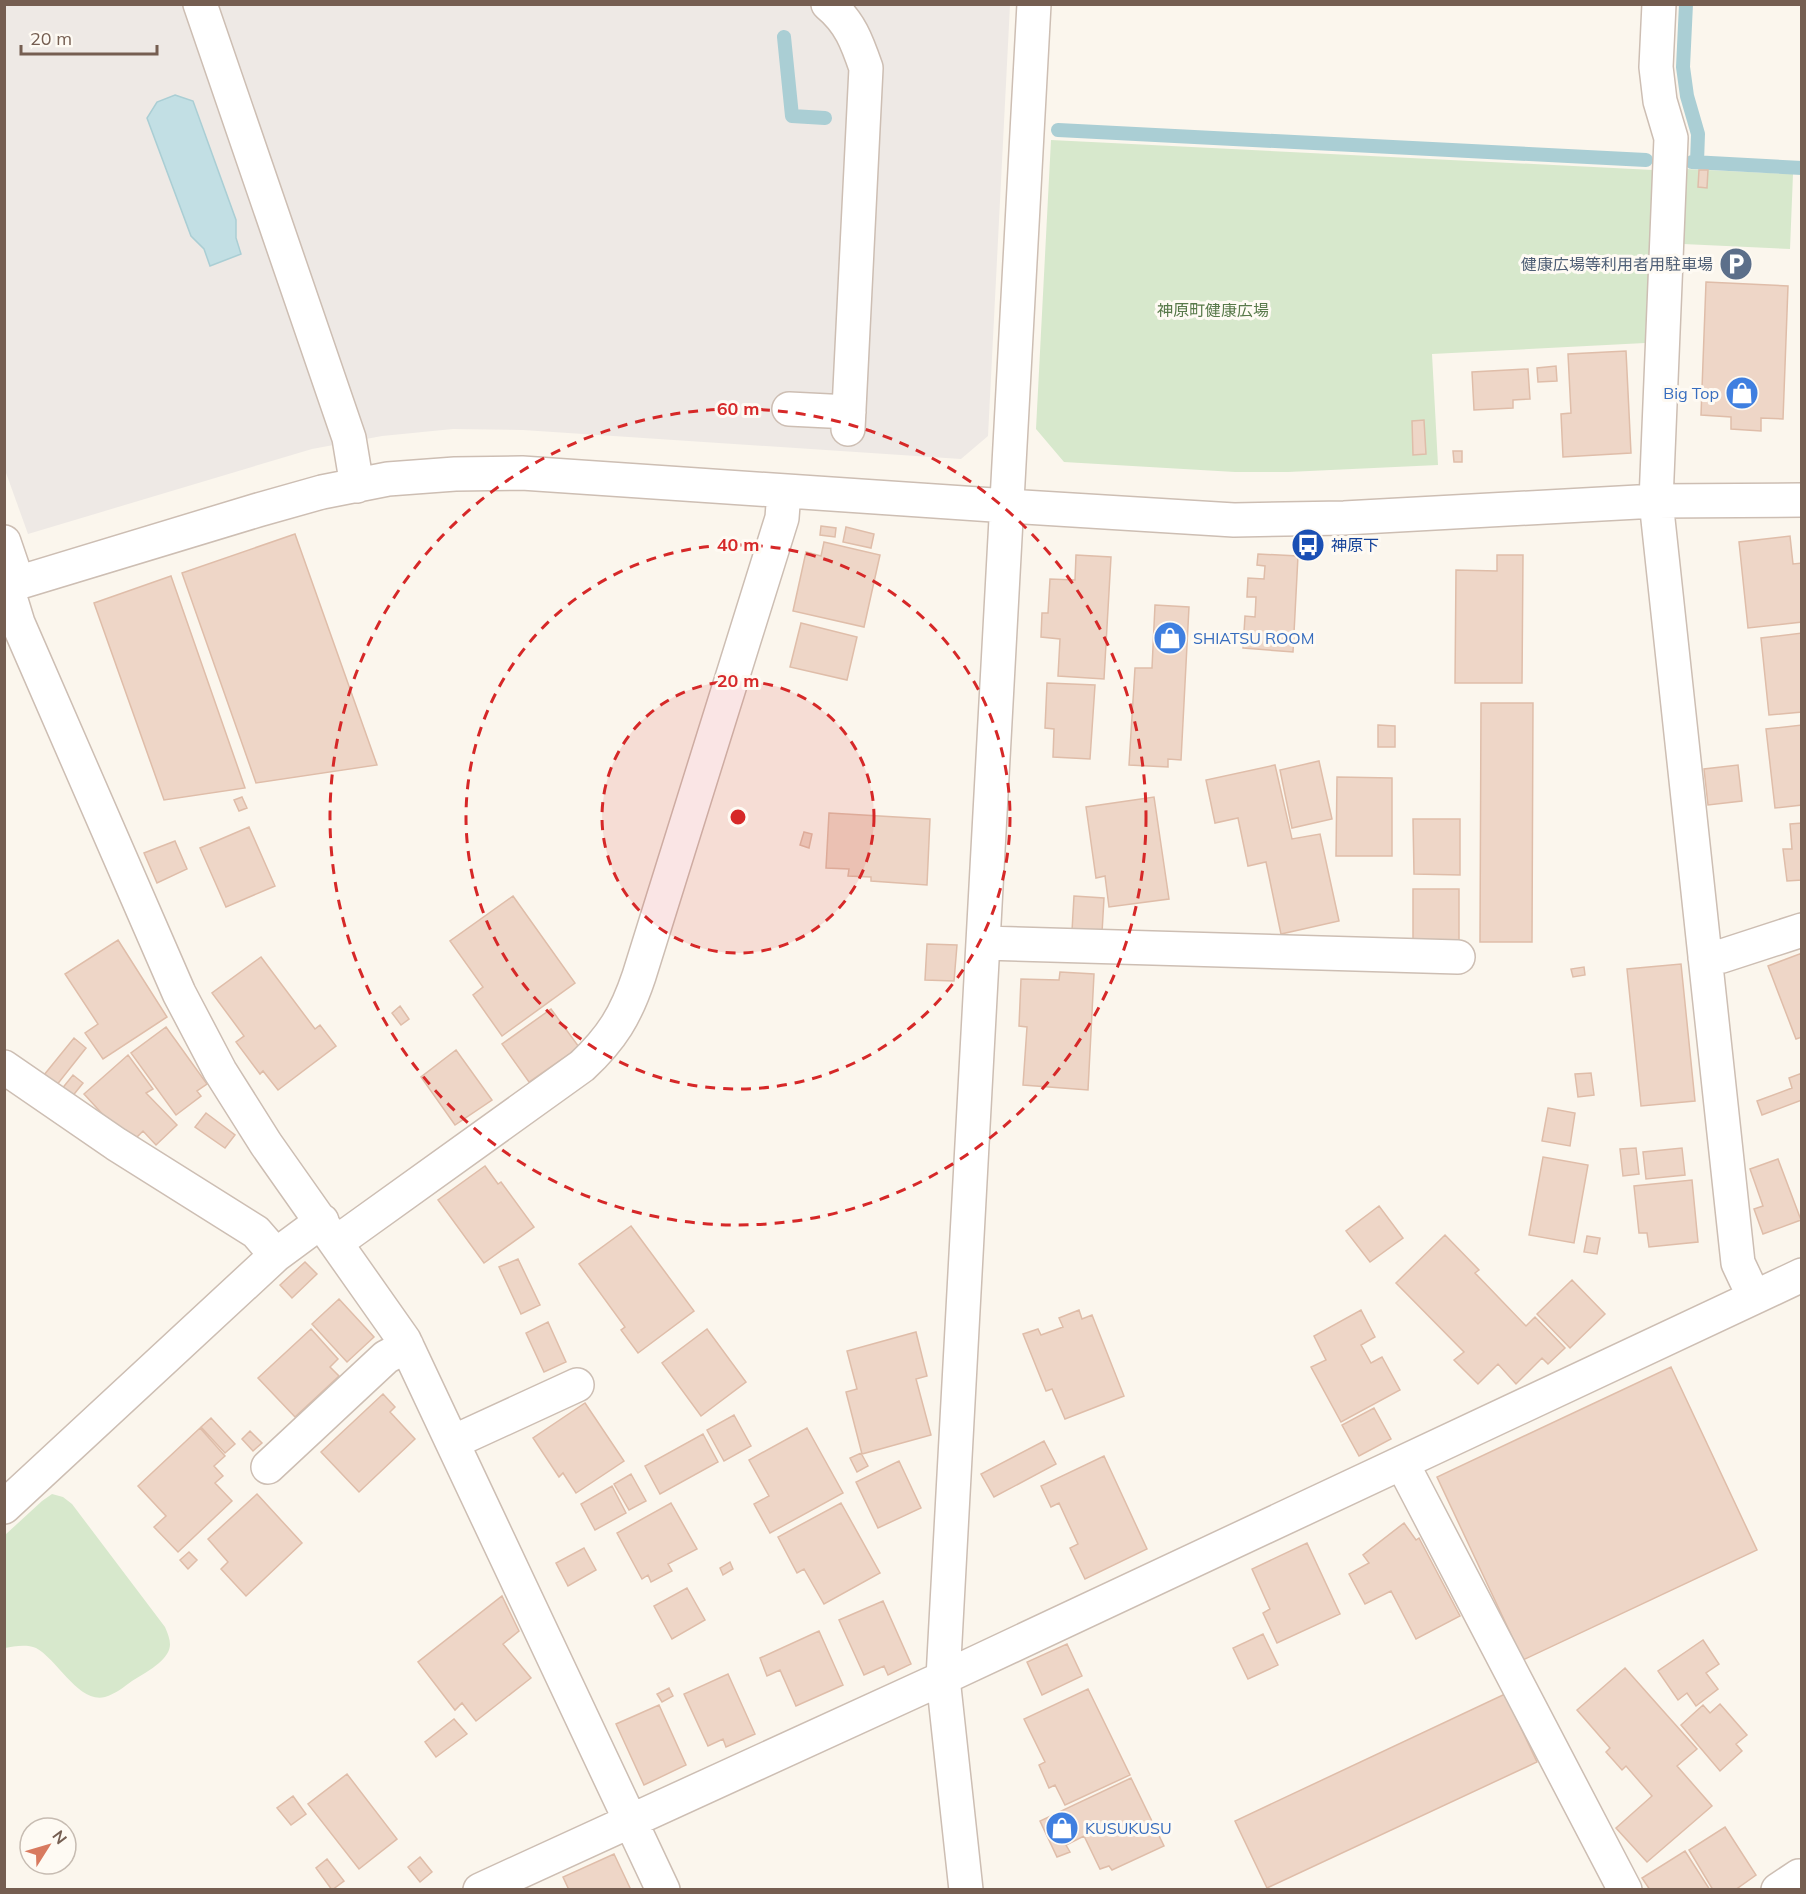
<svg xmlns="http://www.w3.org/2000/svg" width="1806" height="1894" font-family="Mulish,'Noto Sans JP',sans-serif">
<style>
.industrial{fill:#eee9e5}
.green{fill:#d7e8cc}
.water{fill:#c2dfe4;stroke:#aaced4;stroke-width:1.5}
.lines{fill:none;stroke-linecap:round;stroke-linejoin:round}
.stream{stroke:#aaced4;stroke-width:14}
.building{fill:#eed6c7;stroke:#dfbda9;stroke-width:1.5}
.minor-casing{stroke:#cdbeb3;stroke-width:36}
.minor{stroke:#fff;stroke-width:33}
.ring{fill:none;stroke:#d62828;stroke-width:3;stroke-dasharray:10 8}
.labels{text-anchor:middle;stroke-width:6;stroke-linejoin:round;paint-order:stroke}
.service-label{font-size:16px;fill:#4e5e75;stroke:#fefaf3;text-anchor:end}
.park-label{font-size:16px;fill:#58794a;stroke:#fefaf3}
.shop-label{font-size:16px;fill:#366cbe;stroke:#fefaf3;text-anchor:start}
.transit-label{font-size:16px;fill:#164399;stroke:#fefaf3;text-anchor:start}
.centre{fill:#d62828;stroke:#fefaf3;stroke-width:3}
.ring-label{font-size:18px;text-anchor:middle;font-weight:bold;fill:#d62828;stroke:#fefaf3;stroke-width:6;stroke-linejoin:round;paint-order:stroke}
</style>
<rect width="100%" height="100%" fill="#fbf6ed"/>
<path class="industrial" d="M 5,5 L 1010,5 L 988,436 L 961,459 L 523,430 L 453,429 L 382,436 L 312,449 L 28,534 L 5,470 Z"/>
<path class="green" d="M 1051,140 L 1653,170 L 1645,343 L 1432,354 L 1438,465 L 1288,472 L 1235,472 L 1064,462 L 1036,429 Z
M 1686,169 L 1793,174 L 1790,249 L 1683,244 Z
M 52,1494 L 63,1497 L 72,1504 L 165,1627 C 172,1643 173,1650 159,1663 C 151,1670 141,1675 132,1681 C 124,1687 115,1694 105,1697 C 79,1704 57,1659 36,1648 C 27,1644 14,1646 5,1648 L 5,1535 L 42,1501 Z"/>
<path class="water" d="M 175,95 L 193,101 L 236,220 L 236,238 L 241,254 L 210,266 L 204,249 L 191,236 L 147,118 L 157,102 Z"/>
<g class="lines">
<path class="stream" d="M 1686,4 L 1683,67 L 1687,96 L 1698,134 L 1697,162
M 784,37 L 792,116 L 825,118
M 1058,130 L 1646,160
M 1692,162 L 1802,168"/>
</g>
<path class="building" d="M 1699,170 L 1708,170 L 1707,188 L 1698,187 Z
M 1706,282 L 1788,286 L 1783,419 L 1761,418 L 1761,431 L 1731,429 L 1731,417 L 1701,415 Z
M 1626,351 L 1631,453 L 1563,457 L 1561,414 L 1571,413 L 1568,354 Z
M 1556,366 L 1557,381 L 1538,382 L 1537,368 Z
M 1528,369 L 1530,399 L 1513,400 L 1513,408 L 1474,410 L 1472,372 Z
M 1424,420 L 1426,454 L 1413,455 L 1412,421 Z
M 1453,451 L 1462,451 L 1462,462 L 1454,462 Z
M 821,526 L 836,528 L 835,537 L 820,535 Z
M 846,527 L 874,534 L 871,548 L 843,542 Z
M 295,534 L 377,765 L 256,783 L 182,573 Z
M 1790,536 L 1793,564 L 1802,563 L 1802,622 L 1748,628 L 1739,542 Z
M 824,542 L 880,555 L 864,627 L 793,611 L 806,552 L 821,556 Z
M 1258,554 L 1298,556 L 1293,652 L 1243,648 L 1245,616 L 1255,617 L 1256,597 L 1247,597 L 1248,578 L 1264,579 L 1265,566 L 1257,565 Z
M 1076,555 L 1111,557 L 1104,679 L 1058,676 L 1060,639 L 1041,637 L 1042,613 L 1048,613 L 1050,579 L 1075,580 Z
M 1497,555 L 1523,555 L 1522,683 L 1455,683 L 1456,570 L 1497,571 Z
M 171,576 L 245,788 L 164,800 L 94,603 Z
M 1155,605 L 1189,607 L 1181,760 L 1168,759 L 1168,767 L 1129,765 L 1135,668 L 1152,668 Z
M 801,623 L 857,637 L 847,680 L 790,667 Z
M 1802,633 L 1802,712 L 1769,715 L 1761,638 Z
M 1047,683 L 1095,685 L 1090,759 L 1053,757 L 1054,729 L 1045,728 Z
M 1481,703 L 1533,703 L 1532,942 L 1480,942 Z
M 1378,725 L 1395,726 L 1395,747 L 1378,747 Z
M 1802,725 L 1802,805 L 1775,808 L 1766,729 Z
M 1319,761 L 1332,819 L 1292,828 L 1280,770 Z
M 1275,765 L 1292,839 L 1320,834 L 1339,921 L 1281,934 L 1266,862 L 1248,866 L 1238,818 L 1215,823 L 1206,780 Z
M 1738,765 L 1742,801 L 1708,805 L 1704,769 Z
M 1337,777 L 1392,778 L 1392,856 L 1336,856 Z
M 242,797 L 247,808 L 239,811 L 234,800 Z
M 1154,797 L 1169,899 L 1109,907 L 1105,876 L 1096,878 L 1086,807 Z
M 829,813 L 930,819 L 927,885 L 871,881 L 871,877 L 848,876 L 849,869 L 826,868 Z
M 1413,819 L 1460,819 L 1460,875 L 1414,874 Z
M 1802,823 L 1802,880 L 1787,881 L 1783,849 L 1792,849 L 1790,824 Z
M 249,827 L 275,886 L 226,907 L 200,848 Z
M 804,832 L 812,834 L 809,848 L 800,845 Z
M 175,841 L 187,869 L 157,883 L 144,853 Z
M 1413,889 L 1459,889 L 1459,944 L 1413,944 Z
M 513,896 L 575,983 L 502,1036 L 473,995 L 483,987 L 450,941 Z
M 1074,896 L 1104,898 L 1102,933 L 1072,931 Z
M 118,940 L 167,1017 L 103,1059 L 85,1033 L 98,1024 L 65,974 Z
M 927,944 L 957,945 L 954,981 L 925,980 Z
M 1802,953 L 1802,1037 L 1796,1039 L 1768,966 Z
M 261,957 L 315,1029 L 320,1025 L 336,1046 L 278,1090 L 263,1071 L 260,1074 L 236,1042 L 244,1036 L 212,993 Z
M 1681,964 L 1695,1101 L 1641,1106 L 1627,969 Z
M 1584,967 L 1585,975 L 1573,977 L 1571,969 Z
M 1060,972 L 1094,974 L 1088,1090 L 1023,1085 L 1027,1027 L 1019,1026 L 1021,979 L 1059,980 Z
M 400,1006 L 409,1019 L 401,1025 L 392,1013 Z
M 551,1009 L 579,1047 L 529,1082 L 502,1044 Z
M 166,1027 L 207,1084 L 197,1091 L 201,1096 L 176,1115 L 131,1053 Z
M 74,1038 L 86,1048 L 56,1086 L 44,1075 Z
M 456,1050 L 492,1100 L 455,1125 L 421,1077 Z
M 128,1055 L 153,1089 L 146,1093 L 177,1125 L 156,1145 L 143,1131 L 130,1144 L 84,1094 Z
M 1591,1073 L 1594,1095 L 1578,1097 L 1575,1074 Z
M 1802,1073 L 1802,1100 L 1762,1115 L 1757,1101 L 1792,1088 L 1789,1078 Z
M 73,1075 L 83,1083 L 71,1098 L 61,1090 Z
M 1548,1108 L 1575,1113 L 1570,1146 L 1542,1141 Z
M 206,1113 L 235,1135 L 225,1148 L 195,1127 Z
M 1636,1148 L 1639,1174 L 1623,1176 L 1620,1149 Z
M 1682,1148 L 1685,1175 L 1646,1179 L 1643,1152 Z
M 1543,1157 L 1588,1165 L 1574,1243 L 1529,1235 Z
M 1778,1159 L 1801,1220 L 1763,1234 L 1754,1209 L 1763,1206 L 1750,1169 Z
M 485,1166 L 498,1184 L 501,1182 L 534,1227 L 484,1263 L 438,1200 Z
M 1692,1180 L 1698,1242 L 1649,1247 L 1647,1233 L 1639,1233 L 1634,1186 Z
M 1379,1206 L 1403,1238 L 1370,1262 L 1346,1231 Z
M 631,1226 L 694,1311 L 638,1353 L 621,1330 L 625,1327 L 579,1264 Z
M 1445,1235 L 1479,1270 L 1475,1273 L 1526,1326 L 1535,1317 L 1565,1348 L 1548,1364 L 1542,1358 L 1516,1384 L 1498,1364 L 1478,1384 L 1454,1360 L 1464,1352 L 1396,1283 Z
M 1587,1236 L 1600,1238 L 1597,1254 L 1584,1252 Z
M 518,1259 L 540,1305 L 521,1314 L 499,1267 Z
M 305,1262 L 317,1274 L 292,1298 L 280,1285 Z
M 1572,1280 L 1605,1314 L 1570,1348 L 1537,1314 Z
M 339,1299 L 374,1337 L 347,1362 L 312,1324 Z
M 1079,1310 L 1082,1319 L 1092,1315 L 1124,1396 L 1065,1419 L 1052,1389 L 1046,1391 L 1023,1334 L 1038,1329 L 1041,1335 L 1063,1327 L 1059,1318 Z
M 1361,1310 L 1375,1337 L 1361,1345 L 1371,1363 L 1382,1357 L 1400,1390 L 1341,1422 L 1311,1367 L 1326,1360 L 1314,1336 Z
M 548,1322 L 566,1362 L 544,1372 L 526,1333 Z
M 311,1329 L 338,1359 L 330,1367 L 339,1376 L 295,1417 L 258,1378 Z
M 707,1329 L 746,1382 L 701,1416 L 662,1363 Z
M 916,1332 L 927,1376 L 916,1379 L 931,1435 L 862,1454 L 846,1392 L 857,1389 L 847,1351 Z
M 1671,1367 L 1757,1550 L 1523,1660 L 1437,1477 Z
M 383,1394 L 395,1407 L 390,1412 L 415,1439 L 359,1492 L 321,1452 Z
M 585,1403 L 624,1461 L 576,1493 L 563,1473 L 559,1477 L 533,1438 Z
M 1374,1408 L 1391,1439 L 1359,1456 L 1342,1425 Z
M 734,1415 L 751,1446 L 724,1461 L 707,1430 Z
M 211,1418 L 235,1444 L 225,1453 L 201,1427 Z
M 200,1428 L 225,1456 L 214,1466 L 223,1476 L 215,1483 L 232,1501 L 178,1552 L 154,1527 L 166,1516 L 138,1486 Z
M 807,1428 L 843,1493 L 770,1533 L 754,1504 L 769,1496 L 749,1460 Z
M 250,1431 L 262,1443 L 253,1451 L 242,1439 Z
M 703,1434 L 718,1462 L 660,1494 L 645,1466 Z
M 1044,1441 L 1056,1464 L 994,1497 L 981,1474 Z
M 861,1453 L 868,1466 L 857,1472 L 850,1458 Z
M 1104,1456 L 1147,1549 L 1085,1579 L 1070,1548 L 1078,1544 L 1059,1503 L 1051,1507 L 1041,1486 Z
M 899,1461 L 921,1508 L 878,1528 L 856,1482 Z
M 631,1474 L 646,1501 L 629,1510 L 614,1484 Z
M 612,1486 L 626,1513 L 595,1530 L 581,1504 Z
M 257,1494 L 302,1543 L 246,1596 L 221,1569 L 228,1562 L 208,1539 Z
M 671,1503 L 697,1549 L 668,1564 L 672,1571 L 651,1582 L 648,1575 L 642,1579 L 617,1533 Z
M 841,1503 L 880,1573 L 824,1604 L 804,1569 L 797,1573 L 778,1537 Z
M 1404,1523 L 1416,1540 L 1419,1538 L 1460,1616 L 1416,1639 L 1391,1591 L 1365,1604 L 1349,1574 L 1369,1563 L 1363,1555 Z
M 1307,1543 L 1340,1614 L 1277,1643 L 1263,1613 L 1270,1609 L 1252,1569 Z
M 584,1548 L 596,1570 L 568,1586 L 556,1563 Z
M 189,1552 L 197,1560 L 188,1569 L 180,1560 Z
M 730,1562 L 733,1569 L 723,1575 L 720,1568 Z
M 687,1588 L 705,1620 L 672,1639 L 654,1606 Z
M 502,1596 L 519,1631 L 503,1644 L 531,1678 L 476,1721 L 462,1703 L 455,1710 L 418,1662 Z
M 883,1601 L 911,1664 L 888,1675 L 884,1666 L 864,1675 L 839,1620 Z
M 819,1631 L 843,1685 L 796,1706 L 780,1670 L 767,1676 L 760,1658 Z
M 1263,1634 L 1278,1665 L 1248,1679 L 1233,1648 Z
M 1703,1640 L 1719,1664 L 1706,1673 L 1718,1689 L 1696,1706 L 1687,1693 L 1678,1700 L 1658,1671 Z
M 1067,1644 L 1082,1676 L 1042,1695 L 1027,1662 Z
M 1625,1668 L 1697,1749 L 1677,1766 L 1712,1806 L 1647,1862 L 1616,1828 L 1652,1796 L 1626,1766 L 1622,1770 L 1606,1752 L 1610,1748 L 1577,1710 Z
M 728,1674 L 755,1734 L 726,1747 L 723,1739 L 708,1746 L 684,1694 Z
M 669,1688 L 673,1696 L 662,1702 L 657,1694 Z
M 1088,1689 L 1130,1775 L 1065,1805 L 1055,1785 L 1049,1788 L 1039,1765 L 1045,1762 L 1024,1719 Z
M 1505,1694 L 1537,1762 L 1267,1888 L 1235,1821 Z
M 1720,1704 L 1747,1735 L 1736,1744 L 1742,1751 L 1720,1771 L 1681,1725 L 1703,1705 L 1710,1713 Z
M 659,1705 L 686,1765 L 644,1785 L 616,1724 Z
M 454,1719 L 467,1734 L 436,1757 L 425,1742 Z
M 347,1774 L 397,1839 L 359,1869 L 308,1804 Z
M 1131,1778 L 1164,1846 L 1112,1870 L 1109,1866 L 1100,1869 L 1084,1836 L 1066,1845 L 1070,1852 L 1057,1857 L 1040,1821 Z
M 293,1796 L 306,1814 L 291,1825 L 277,1808 Z
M 1725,1827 L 1756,1875 L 1735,1890 L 1713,1890 L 1689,1850 Z
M 1685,1851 L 1710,1890 L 1650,1890 L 1642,1878 Z
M 614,1854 L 631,1890 L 569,1890 L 563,1877 Z
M 420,1857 L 432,1872 L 420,1882 L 408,1867 Z
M 327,1859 L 344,1881 L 332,1890 L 316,1868 Z"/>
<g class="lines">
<g class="minor-casing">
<path id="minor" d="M 200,4 L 349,438 L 357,486
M 828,4 C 850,22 857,42 866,68 L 848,429
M 1659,4 L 1656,67 L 1660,101 L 1671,138 L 1656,501 L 1738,1263 L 1754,1297
M 789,409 L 849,412
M 4,542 L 18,583
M 4,587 L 258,510 L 322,492 L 388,479 L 455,474 L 522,473 L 1008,506 L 1234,520 L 1344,518 L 1656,501 L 1802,500
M 7,587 L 18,623 L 179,993 L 220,1071 L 266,1144 L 404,1340 L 663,1890
M 984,943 L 1458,957
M 1705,958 L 1722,956 L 1802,930
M 4,1067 L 116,1144 L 256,1232 L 276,1255
M 337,1242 L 582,1066 C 612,1038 626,1015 639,976 L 782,518 L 784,491
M 453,1442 L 577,1385
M 1402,1463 L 1625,1890
M 268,1467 L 386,1357 L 407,1346
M 4,1507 L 276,1255 L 322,1221
M 480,1890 L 943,1678 L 1802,1275
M 966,1890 L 943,1678 L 1034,4
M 1778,1890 L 1799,1876"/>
</g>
<use href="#minor" class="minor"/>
</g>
<circle cx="738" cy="817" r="136" fill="#d62828" fill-opacity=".12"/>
<g class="ring">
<circle cx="738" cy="817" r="136"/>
<circle cx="738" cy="817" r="272"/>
<circle cx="738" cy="817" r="408"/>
</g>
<defs>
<g id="parking-disc" transform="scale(1.725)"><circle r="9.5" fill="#5c6f8a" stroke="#fefaf3"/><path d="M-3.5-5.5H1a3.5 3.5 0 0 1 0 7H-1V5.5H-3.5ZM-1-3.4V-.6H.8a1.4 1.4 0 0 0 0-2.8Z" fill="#fff"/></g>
<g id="shop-disc" transform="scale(1.725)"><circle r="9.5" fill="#3f7fe0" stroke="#fefaf3"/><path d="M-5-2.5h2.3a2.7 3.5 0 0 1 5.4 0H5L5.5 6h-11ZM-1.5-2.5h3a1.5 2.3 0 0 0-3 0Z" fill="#fff"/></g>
<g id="bus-disc" transform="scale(1.725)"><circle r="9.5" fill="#1a4fb4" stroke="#fefaf3"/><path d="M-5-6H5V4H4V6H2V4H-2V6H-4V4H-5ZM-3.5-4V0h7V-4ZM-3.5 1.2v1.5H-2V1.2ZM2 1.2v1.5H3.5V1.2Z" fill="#fff"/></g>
</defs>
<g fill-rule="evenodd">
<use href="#parking-disc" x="1736" y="264"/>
<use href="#shop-disc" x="1742" y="393"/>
<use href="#bus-disc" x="1308" y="545"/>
<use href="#shop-disc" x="1170" y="638"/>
<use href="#shop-disc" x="1062" y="1828"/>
</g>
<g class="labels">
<g class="service-label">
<text x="1713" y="270">健康広場等利用者用駐車場</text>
</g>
<g class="park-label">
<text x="1213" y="316">神原町健康広場</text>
</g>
<g class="shop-label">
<text x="1719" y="399" text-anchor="end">Big Top</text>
<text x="1193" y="644">SHIATSU ROOM</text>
<text x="1085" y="1834">KUSUKUSU</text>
</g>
<g class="transit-label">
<text x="1331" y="551">神原下</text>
</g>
</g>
<circle cx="738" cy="817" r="9" class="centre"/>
<g class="ring-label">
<text x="738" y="415">60 m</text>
<text x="738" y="551">40 m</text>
<text x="738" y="687">20 m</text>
</g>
<rect width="1806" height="1894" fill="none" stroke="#755e51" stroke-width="12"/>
<g transform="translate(48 1846) rotate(53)"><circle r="28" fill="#fefaf3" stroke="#c7bcb2" stroke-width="1.5"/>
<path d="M0-4.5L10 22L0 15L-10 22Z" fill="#d87a5f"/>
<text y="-9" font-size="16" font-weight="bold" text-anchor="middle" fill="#755e51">N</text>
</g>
<path d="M21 45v9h136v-9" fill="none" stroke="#755e51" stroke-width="3"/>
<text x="30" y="45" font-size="18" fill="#755e51" stroke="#fefaf3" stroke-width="4.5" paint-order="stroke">20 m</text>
</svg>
